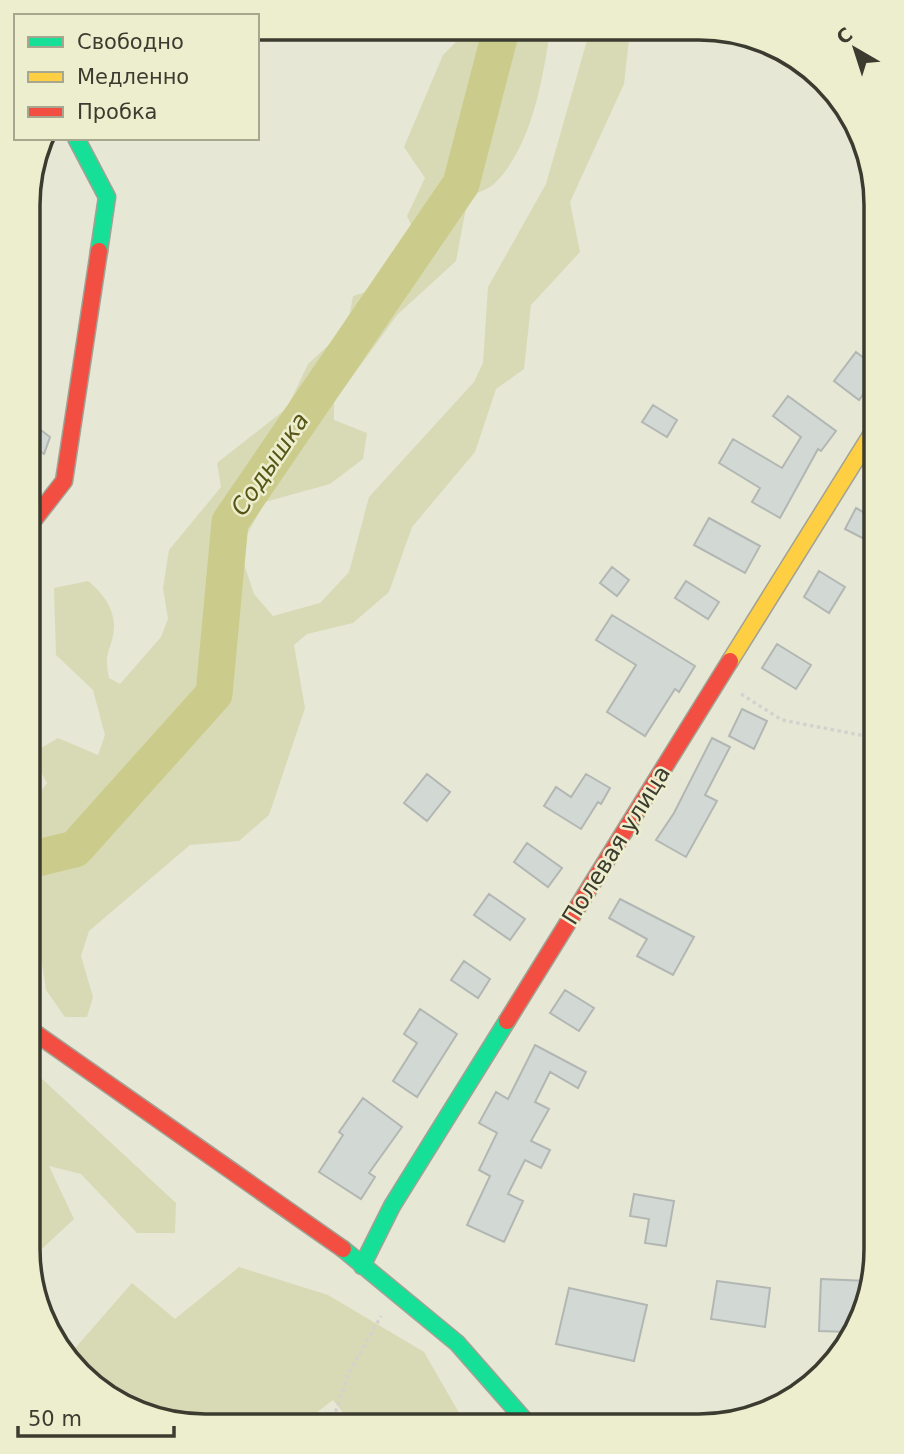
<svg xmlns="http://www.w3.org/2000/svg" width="904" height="1454" font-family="'DejaVu Sans',sans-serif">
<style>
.green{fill:#d8dab6}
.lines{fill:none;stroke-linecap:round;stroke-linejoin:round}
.river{stroke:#cbcc8b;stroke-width:37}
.building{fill:#d2d8d4;stroke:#b2b7b3;stroke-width:2}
.fast-casing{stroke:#a1a294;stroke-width:19}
.slow-casing{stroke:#a1a294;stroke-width:19}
.jam-casing{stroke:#a1a294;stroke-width:19}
.path{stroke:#d3d3ce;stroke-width:3.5;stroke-dasharray:3.5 3.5;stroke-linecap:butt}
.fast{stroke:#16e098;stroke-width:16}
.slow{stroke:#ffcf43;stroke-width:16}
.jam{stroke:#f24e42;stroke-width:16}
.labels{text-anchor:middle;stroke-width:5;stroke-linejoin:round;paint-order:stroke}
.street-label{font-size:23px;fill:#3b3c2f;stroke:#edeece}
.water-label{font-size:24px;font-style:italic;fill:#565616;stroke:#edeece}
.rim{fill:none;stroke:#3b3c2f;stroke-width:3.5}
</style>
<rect width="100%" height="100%" fill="#e6e7d5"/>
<path class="green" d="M 457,30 L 550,30 C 543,79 532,145 496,182 C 490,189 476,193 468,197 L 456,261 L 397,315 L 334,402 L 334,420 L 367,433 L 363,459 L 330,484 L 265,502 L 239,549 L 254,594 L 273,616 L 320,603 L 349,572 L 369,497 L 474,382 L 483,363 L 488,287 L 546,184 L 590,30 L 630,31 L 624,84 L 570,202 L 580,252 L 531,305 L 524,369 L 496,389 L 475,452 L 412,527 L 389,592 L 353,623 L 307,634 L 294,645 L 305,708 L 269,815 L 239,841 L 190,845 L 89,931 L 81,956 L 93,997 L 87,1017 L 65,1017 L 46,990 L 41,957 L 28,943 L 29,807 L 47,783 L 31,754 L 58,738 L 98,755 L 105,735 L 93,690 L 56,655 L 54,588 L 88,581 C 102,592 115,609 114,628 C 112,651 103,651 109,678 L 120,684 L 161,637 L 168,619 L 163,588 L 169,550 L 221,487 L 217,463 L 287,408 L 308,364 L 347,328 L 353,296 L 413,277 L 417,237 L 407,216 L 425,178 L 404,147 L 443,55 L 457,41 Z
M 28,1071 L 40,1077 L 176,1203 L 175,1233 L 137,1233 L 81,1174 L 49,1166 L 74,1219 L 30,1260 Z
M 239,1267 L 328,1295 L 424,1352 L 466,1425 L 353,1425 L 333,1400 L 300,1425 L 181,1424 L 97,1389 L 70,1354 L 132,1283 L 175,1319 Z"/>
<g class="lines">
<path class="river" d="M 29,860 L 75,849 L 214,694 L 230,522 L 461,184 L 501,30"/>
</g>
<path class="building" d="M 856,352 L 876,367 L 876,377 L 859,400 L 834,381 Z
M 788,396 L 836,431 L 821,451 L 818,449 L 780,518 L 752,502 L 760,488 L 719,463 L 733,439 L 782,468 L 801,437 L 773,416 Z
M 653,405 L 677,420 L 667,437 L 642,422 Z
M 29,421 L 50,437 L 44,454 L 29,443 Z
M 856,508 L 876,519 L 876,545 L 845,529 Z
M 709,518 L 760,546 L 745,573 L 694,545 Z
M 612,567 L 629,580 L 617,596 L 600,583 Z
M 819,571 L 845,587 L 829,613 L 804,597 Z
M 686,581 L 719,602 L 708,619 L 675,598 Z
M 612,615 L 695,666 L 679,692 L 675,689 L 645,736 L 607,712 L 636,665 L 596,640 Z
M 777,644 L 811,665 L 796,689 L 762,668 Z
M 742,709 L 767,721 L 754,749 L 729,736 Z
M 712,738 L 730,747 L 705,795 L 717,801 L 686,857 L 656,840 L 674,813 Z
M 427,774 L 450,792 L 427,821 L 404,803 Z
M 586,774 L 610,788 L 601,804 L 598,802 L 581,829 L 544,806 L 556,787 L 571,797 Z
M 527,843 L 562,868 L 548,887 L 514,862 Z
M 489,894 L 525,919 L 510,940 L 474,915 Z
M 620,899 L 694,937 L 673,975 L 637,956 L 647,939 L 609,918 Z
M 464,961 L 490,979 L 478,998 L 451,980 Z
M 565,990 L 594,1008 L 579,1031 L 550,1013 Z
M 420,1009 L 457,1034 L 417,1097 L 393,1081 L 417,1043 L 404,1034 Z
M 535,1045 L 586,1072 L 578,1088 L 550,1072 L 535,1102 L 549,1109 L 531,1141 L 550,1150 L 541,1168 L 525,1160 L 508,1194 L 523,1201 L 504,1242 L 467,1225 L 490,1176 L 479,1170 L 497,1133 L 479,1123 L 496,1092 L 508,1099 Z
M 363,1098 L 402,1127 L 369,1173 L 375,1177 L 361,1199 L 319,1172 L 343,1135 L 339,1132 Z
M 634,1194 L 674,1201 L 666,1246 L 645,1243 L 649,1219 L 630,1216 Z
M 821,1279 L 868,1281 L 849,1332 L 819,1331 Z
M 717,1281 L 770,1288 L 765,1327 L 711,1319 Z
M 569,1288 L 647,1305 L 634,1361 L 556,1344 Z"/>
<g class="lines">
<g class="fast-casing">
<path id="fast" d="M 76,138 L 107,197 L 99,251
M 343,1249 L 457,1343 L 529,1425
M 362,1266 L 392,1206 L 507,1021"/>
</g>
<g class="slow-casing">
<path id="slow" d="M 730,661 L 876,427"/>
</g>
<g class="jam-casing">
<path id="jam" d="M 29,526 L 64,481 L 99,251
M 507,1021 L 730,661
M 28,1028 L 343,1249"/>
</g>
<path class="path" d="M 741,694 L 782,720 L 876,738
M 331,1425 L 349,1373 L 381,1316"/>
<use href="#fast" class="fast"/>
<use href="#slow" class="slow"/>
<use href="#jam" class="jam"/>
</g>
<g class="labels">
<g class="street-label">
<text transform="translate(616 845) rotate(-58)" y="8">Полевая улица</text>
</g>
<g class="water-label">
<text transform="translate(270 464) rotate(-56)" y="8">Содышка</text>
</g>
</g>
<path d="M0 0H904V1454H0ZM205 40H699A165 165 0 0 1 864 205V1249A165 165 0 0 1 699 1414H205A165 165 0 0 1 40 1249V205A165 165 0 0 1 205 40Z" fill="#edeece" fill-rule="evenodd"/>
<path class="rim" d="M205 40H699A165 165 0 0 1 864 205V1249A165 165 0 0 1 699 1414H205A165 165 0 0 1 40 1249V205A165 165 0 0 1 205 40Z"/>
<rect x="14" y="14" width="245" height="126" fill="#edeece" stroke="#a6a78e" stroke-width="2"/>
<rect x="28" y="37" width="35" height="10" fill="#16e098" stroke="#a6a78e" stroke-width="2"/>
<text x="77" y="49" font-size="21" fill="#3b3c2f">Свободно</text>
<rect x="28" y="72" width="35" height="10" fill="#ffcf43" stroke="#a6a78e" stroke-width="2"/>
<text x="77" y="84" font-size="21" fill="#3b3c2f">Медленно</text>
<rect x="28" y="107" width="35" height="10" fill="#f24e42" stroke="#a6a78e" stroke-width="2"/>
<text x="77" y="119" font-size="21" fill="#3b3c2f">Пробка</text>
<g transform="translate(855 49) rotate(321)" stroke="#edeece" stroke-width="5" paint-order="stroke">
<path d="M0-5L12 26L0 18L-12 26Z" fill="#3b3c2f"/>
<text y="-10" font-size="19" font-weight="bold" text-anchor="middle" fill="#3b3c2f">С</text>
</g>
<path d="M18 1426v10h156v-10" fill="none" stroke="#3b3c2f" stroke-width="3.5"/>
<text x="28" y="1426" font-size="21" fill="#3b3c2f" stroke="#edeece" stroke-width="5" paint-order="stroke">50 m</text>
</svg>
